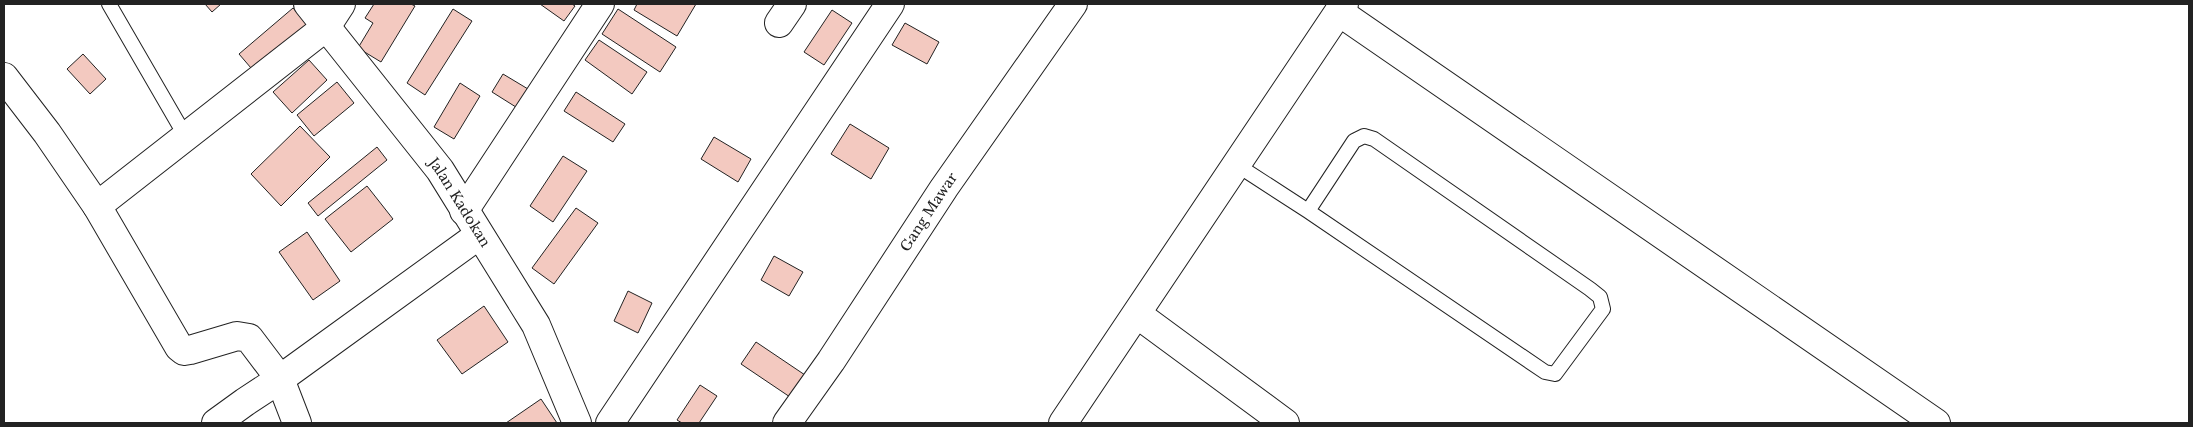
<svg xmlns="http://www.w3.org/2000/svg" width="2193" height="427" font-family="'Libre Baskerville',serif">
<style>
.building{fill:#f3c9c0;stroke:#222}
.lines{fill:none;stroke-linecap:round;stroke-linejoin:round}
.service-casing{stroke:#222;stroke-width:16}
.minor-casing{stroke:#222;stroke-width:30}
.service{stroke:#fff;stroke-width:14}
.minor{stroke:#fff;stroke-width:28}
.labels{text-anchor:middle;stroke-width:4;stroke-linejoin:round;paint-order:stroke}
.street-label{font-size:14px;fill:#222;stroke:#fff}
</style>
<rect width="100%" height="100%" fill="#fff"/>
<path class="building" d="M 205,4 L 221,4 L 212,12 Z
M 374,4 L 411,4 L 415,6 L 381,62 L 358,48 L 373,23 L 365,18 Z
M 540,4 L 572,4 L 575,6 L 564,21 Z
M 637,4 L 696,4 L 677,36 L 634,10 Z
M 293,8 L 311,28 L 257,75 L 239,54 Z
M 453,9 L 472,21 L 425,95 L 407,83 Z
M 618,9 L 676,47 L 660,72 L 602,34 Z
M 832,10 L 852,23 L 824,65 L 804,52 Z
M 905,23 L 939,42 L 927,64 L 892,45 Z
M 599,40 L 647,72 L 632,94 L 585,60 Z
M 83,54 L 106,79 L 90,94 L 67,69 Z
M 309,60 L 327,80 L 292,113 L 273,92 Z
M 503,74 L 538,95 L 527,114 L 492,92 Z
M 337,82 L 354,103 L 314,136 L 297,115 Z
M 460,83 L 480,96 L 454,139 L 434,127 Z
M 576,92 L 625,124 L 613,142 L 564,111 Z
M 850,124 L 889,148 L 871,179 L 831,154 Z
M 300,126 L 330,157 L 281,206 L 251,174 Z
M 714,137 L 751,159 L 738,182 L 701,159 Z
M 377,147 L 387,160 L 318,216 L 308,203 Z
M 563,156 L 587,171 L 553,222 L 530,206 Z
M 367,186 L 393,219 L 351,252 L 325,219 Z
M 576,208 L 598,223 L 554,284 L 532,268 Z
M 307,232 L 340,281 L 313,300 L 279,252 Z
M 774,256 L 803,272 L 789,296 L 761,280 Z
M 628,291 L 652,303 L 638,333 L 614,321 Z
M 484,306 L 508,342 L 462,374 L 437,340 Z
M 756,342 L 805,375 L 790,397 L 741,364 Z
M 700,385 L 717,396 L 699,423 L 682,423 L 677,420 Z
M 541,399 L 557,423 L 506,423 Z"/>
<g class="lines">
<g class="service-casing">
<path id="service" d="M 109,4 L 186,137
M 1237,165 L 1308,211 L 1545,372 L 1555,374 L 1603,309 L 1600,297 L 1590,289 L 1374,139 L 1364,136 L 1354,141 L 1308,211"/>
</g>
<g class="minor-casing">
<g id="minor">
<path id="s1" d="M 308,4 L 440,170 L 536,325 L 577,423"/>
<path d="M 1339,12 L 1936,423"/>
<path d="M 779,23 L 792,4"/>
<path d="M 4,77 L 47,133 L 97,206 L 326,27 L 341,4"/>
<path d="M 97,206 L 179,347 L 184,351 L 190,350 L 237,336 L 249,338 L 280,379 L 297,423"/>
<path d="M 464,211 L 600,4"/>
<path d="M 1137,314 L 1285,423"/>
<path d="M 216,423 L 245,402 L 280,379 L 479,235"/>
<path d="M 610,423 L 890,4"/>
<path id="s2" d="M 787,423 L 831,361 L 944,188 L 1073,4"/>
<path d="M 1063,423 L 1344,4"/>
</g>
</g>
<use href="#service" class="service"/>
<use href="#minor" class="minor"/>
</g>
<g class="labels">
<g class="street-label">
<text dy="5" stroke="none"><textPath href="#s1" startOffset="250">Jalan Kadokan</textPath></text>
<text dy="5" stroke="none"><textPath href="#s2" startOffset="254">Gang Mawar</textPath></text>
</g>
</g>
<rect width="2193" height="427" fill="none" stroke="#222222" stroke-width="10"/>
</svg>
